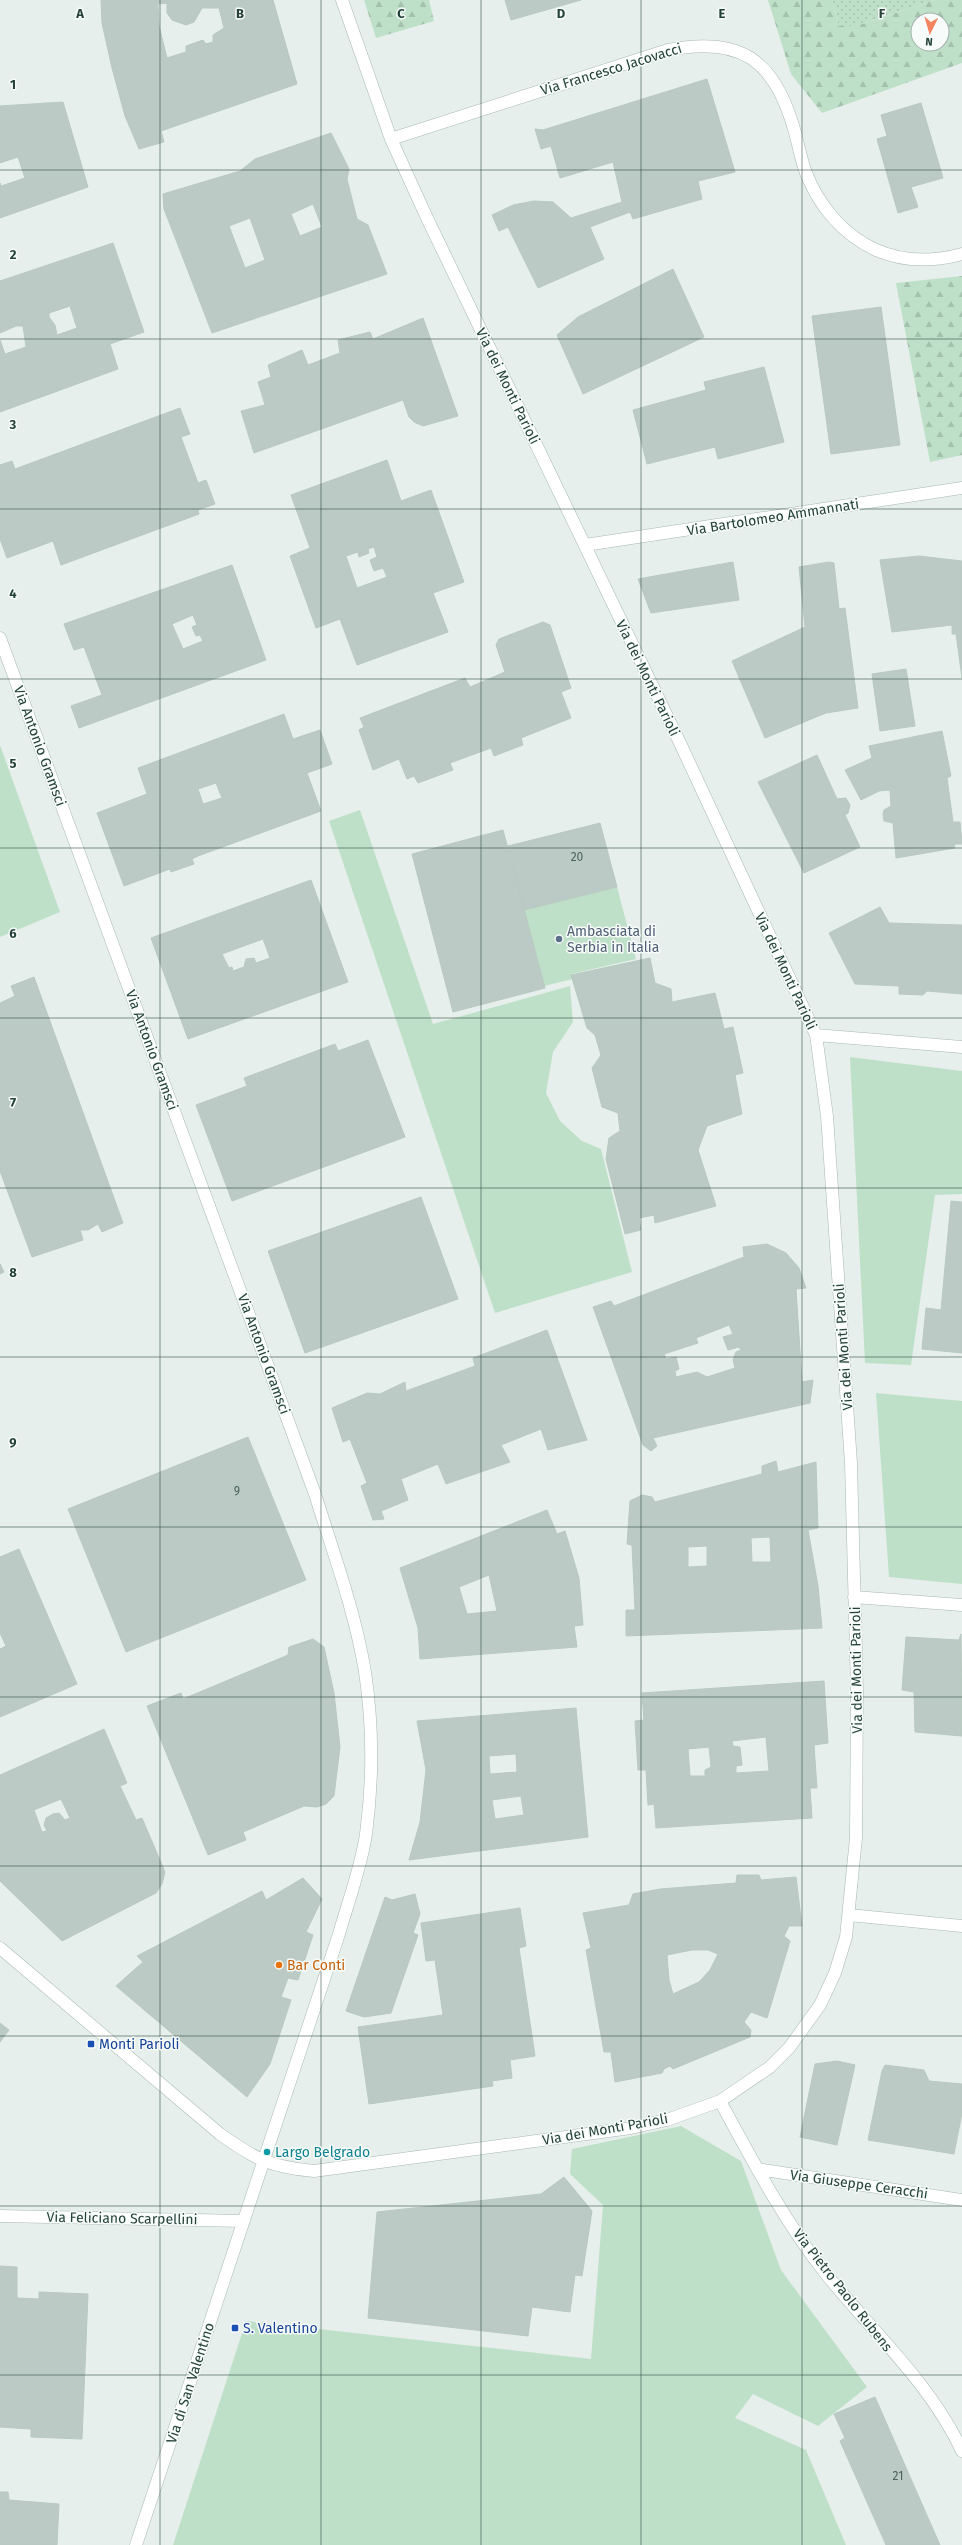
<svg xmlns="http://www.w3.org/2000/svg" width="962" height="2545" font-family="'Fira Sans',sans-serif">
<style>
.grass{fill:url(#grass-dots)}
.forest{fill:url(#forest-firs);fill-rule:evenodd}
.green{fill:#bfe0c8}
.building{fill:#bbcac4;stroke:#b8c9c2;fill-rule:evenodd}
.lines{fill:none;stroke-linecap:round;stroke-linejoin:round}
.street-casing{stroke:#a8b8b2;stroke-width:13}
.street{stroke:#fff;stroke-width:12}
.grid{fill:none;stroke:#24423a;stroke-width:1;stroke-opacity:0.55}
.service-dot{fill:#5c6f8a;stroke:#f7fbf9;stroke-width:1.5}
.food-dot{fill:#e8710a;stroke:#f7fbf9;stroke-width:1.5}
.transit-dot{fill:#1a4fb4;stroke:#f7fbf9;stroke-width:1.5}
.culture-dot{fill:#0f9aa8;stroke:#f7fbf9;stroke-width:1.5}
.labels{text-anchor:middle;stroke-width:3;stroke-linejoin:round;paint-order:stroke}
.number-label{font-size:12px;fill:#4a645c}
.street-label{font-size:14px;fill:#24423a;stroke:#f7fbf9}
.service-label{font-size:14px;fill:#4e5e75;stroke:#f7fbf9;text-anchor:start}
.food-label{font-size:14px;fill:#c56008;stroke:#f7fbf9;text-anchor:start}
.transit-label{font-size:14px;fill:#164399;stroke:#f7fbf9;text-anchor:start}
.culture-label{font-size:14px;fill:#0d838f;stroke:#f7fbf9;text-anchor:start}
.grid-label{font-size:13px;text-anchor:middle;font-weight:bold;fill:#24423a;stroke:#f7fbf9;stroke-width:3;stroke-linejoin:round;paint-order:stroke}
</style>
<defs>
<pattern id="grass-dots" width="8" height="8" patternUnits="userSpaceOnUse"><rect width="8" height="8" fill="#bfe0c8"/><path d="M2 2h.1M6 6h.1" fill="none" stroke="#a4c1ad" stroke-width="1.8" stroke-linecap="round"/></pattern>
<pattern id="forest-firs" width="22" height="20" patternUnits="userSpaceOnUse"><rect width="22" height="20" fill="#bfe0c8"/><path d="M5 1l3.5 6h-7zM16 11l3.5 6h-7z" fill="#a4c1ad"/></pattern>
</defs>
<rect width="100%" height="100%" fill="#e6efeb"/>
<path class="grass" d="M 832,0 L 935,0 L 856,26 L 839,26 Z"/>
<path class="forest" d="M 364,0 L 429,0 L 434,21 L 376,38 Z
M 768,0 L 832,0 L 839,26 L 856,26 L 935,0 L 962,0 L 962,63 L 822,113 L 791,74 ZM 918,20 L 942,20 L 942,44 L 918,44 Z
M 962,276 L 962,455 L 930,462 L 896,283 Z"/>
<path class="green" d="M 0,745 L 60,912 L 0,937 Z
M 360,810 L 433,1024 L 570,986 L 573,1022 L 553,1052 L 546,1093 L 560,1121 L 582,1141 L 601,1149 L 632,1272 L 495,1313 L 329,821 Z
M 617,887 L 636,959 L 571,974 L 573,979 L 544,986 L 524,910 Z
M 850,1057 L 962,1071 L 962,1194 L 935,1195 L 911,1365 L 865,1363 Z
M 876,1393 L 962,1401 L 962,1584 L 889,1577 Z
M 681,2126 L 741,2161 L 781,2270 L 867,2387 L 818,2426 L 753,2394 L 735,2418 L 806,2450 L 846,2545 L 173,2545 L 246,2321 L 591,2359 L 603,2205 L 570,2174 L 572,2149 Z"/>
<path class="building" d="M 101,0 L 273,0 L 297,84 L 161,131 L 164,142 L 139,149 L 125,116 L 112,68 L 102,23 ZM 167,3 L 167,13 L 172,20 L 186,25 L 194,22 L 202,8 L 219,8 L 224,28 L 213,35 L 213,42 L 206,44 L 203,40 L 186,46 L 186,52 L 167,58 L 159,26 L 158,4 Z
M 505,0 L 581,0 L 511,20 Z
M 707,79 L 735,172 L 698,181 L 702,199 L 633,219 L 630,212 L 590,227 L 604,259 L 538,288 L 508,227 L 499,231 L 492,215 L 513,205 L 534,201 L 553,202 L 571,218 L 622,202 L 613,162 L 560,178 L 551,146 L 541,149 L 535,129 L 543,130 Z
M 63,102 L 88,187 L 0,218 L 0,183 L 1,186 L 25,178 L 18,157 L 0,163 L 0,106 Z
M 921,103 L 943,178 L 911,187 L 918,207 L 898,213 L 877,139 L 887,136 L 881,115 Z
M 331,133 L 349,169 L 347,179 L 357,219 L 368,225 L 387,274 L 212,333 L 164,209 L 163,194 L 240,171 L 255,159 ZM 313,204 L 322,227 L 300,236 L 291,214 ZM 250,218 L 265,260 L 245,268 L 229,226 Z
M 113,243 L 144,332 L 110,344 L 118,369 L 0,412 L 0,340 L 5,354 L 26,347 L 23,326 L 16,326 L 0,333 L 0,281 ZM 70,306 L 77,328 L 57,335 L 55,325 L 49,317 L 49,313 Z
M 673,269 L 704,337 L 583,394 L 557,335 L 578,317 Z
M 881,307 L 900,445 L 831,454 L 812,316 Z
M 423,318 L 458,416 L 423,426 L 414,422 L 409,417 L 403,400 L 254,453 L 241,411 L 265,405 L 258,382 L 271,377 L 268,365 L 302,350 L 308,365 L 340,353 L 338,340 L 370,332 L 373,339 Z
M 764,367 L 784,442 L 718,459 L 715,447 L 647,464 L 633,410 L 706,390 L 704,382 Z
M 180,408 L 190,434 L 181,437 L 198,483 L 206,480 L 215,504 L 198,510 L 199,514 L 61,565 L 53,541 L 7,558 L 0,539 L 0,465 L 12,461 L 15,469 Z
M 387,460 L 401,501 L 431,490 L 464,582 L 433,593 L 448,632 L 357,665 L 340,619 L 316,628 L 290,556 L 310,548 L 291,495 ZM 374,547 L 377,557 L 370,560 L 374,571 L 383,568 L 387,577 L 357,588 L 346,556 L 358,552 L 359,557 L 369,553 L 368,549 Z
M 919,556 L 962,561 L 962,678 L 956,634 L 952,634 L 952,625 L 892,632 L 880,560 Z
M 733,562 L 739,600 L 651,613 L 638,579 Z
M 829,562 L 834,563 L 839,609 L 845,608 L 858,708 L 826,713 L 765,738 L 732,661 L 805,627 L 799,567 Z
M 232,565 L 266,660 L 79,728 L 71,706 L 102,695 L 84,647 L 74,650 L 64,624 ZM 193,615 L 197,625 L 192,627 L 196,636 L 200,635 L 203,641 L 183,649 L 172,624 Z
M 543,622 L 550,625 L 571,688 L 561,692 L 571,718 L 521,738 L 523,745 L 494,756 L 491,748 L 450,763 L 453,770 L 418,783 L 414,776 L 407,779 L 399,759 L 373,770 L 359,730 L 364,727 L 360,718 L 465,678 L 470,687 L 505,672 L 496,645 L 499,639 Z
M 906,669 L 915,726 L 880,731 L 872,674 Z
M 284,714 L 293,739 L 320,730 L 332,764 L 307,773 L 321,811 L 198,856 L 192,859 L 194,864 L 171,872 L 170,869 L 124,886 L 97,813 L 147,794 L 138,768 ZM 216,783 L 222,798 L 203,804 L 198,789 Z
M 942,731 L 951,776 L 947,778 L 953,822 L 960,822 L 962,844 L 954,844 L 955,848 L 896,858 L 893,823 L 884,821 L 883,814 L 884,810 L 891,806 L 890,790 L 879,791 L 861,800 L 845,770 L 872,758 L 869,746 Z
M 817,755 L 837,799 L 846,798 L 850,805 L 848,813 L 845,815 L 860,847 L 804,873 L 758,782 Z
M 600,823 L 617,887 L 524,910 L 508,846 Z
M 503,830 L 545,988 L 453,1012 L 412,854 Z
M 311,880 L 348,982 L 188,1039 L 151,938 ZM 263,939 L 270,958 L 256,963 L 254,958 L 246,959 L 244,967 L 233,971 L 232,967 L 229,968 L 222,954 Z
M 880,907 L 889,923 L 962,925 L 962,994 L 927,991 L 923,995 L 899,994 L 899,986 L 855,984 L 829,933 Z
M 650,958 L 655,983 L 671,989 L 672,1002 L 715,993 L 724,1029 L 733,1027 L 743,1073 L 735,1075 L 742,1114 L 707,1126 L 698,1150 L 716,1206 L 655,1223 L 654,1215 L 639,1218 L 641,1230 L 625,1234 L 606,1159 L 609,1138 L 620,1131 L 618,1113 L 602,1107 L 592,1068 L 601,1055 L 595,1035 L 587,1028 L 571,975 Z
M 34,977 L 123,1223 L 102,1232 L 98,1224 L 88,1230 L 80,1230 L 83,1240 L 32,1257 L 0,1171 L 0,1003 L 15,996 L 11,986 Z
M 368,1040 L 405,1137 L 232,1201 L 196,1105 L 247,1086 L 244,1078 L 335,1044 L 338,1051 Z
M 421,1197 L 458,1299 L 305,1353 L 268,1251 Z
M 951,1201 L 962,1202 L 962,1353 L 922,1349 L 926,1308 L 941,1310 Z
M 767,1244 L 786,1253 L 799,1268 L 806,1288 L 796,1289 L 802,1382 L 813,1380 L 810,1403 L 653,1438 L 657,1446 L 651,1451 L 643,1445 L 593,1307 L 611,1301 L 614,1306 L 744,1257 L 743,1247 ZM 729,1325 L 733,1334 L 723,1337 L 728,1350 L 739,1347 L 741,1350 L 736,1352 L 733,1360 L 735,1368 L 707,1377 L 697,1372 L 676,1377 L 675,1371 L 679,1369 L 676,1357 L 666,1359 L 664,1354 L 698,1343 L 696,1338 Z
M 0,1264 L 4,1272 L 0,1274 Z
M 547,1330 L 587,1440 L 548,1450 L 541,1429 L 501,1445 L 510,1462 L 446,1484 L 438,1464 L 401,1479 L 408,1500 L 381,1511 L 384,1519 L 373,1520 L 361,1486 L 367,1483 L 350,1439 L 343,1442 L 332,1408 L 367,1393 L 380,1394 L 405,1382 L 406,1391 L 475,1366 L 473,1358 Z
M 248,1437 L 306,1580 L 126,1652 L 68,1509 Z
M 776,1461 L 778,1472 L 816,1462 L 818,1528 L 808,1530 L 818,1586 L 822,1628 L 626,1636 L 626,1610 L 635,1610 L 632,1545 L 627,1544 L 630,1501 L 642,1495 L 652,1497 L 655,1502 L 762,1474 L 762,1466 ZM 770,1537 L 771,1562 L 752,1562 L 751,1538 ZM 707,1546 L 707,1566 L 688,1567 L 688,1547 Z
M 547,1510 L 557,1534 L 565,1531 L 579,1578 L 583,1625 L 574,1626 L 577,1647 L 420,1659 L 418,1628 L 400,1568 ZM 489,1575 L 497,1611 L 467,1614 L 459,1587 Z
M 19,1549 L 77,1684 L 0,1717 L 0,1649 L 6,1646 L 0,1633 L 0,1557 Z
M 961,1634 L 962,1736 L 915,1732 L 914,1692 L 902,1690 L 906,1637 L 959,1640 Z
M 313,1639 L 324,1647 L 334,1693 L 340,1747 L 334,1796 L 326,1804 L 317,1807 L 304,1806 L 243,1832 L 246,1840 L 208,1855 L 147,1706 L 181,1693 L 183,1699 L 288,1655 L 289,1647 Z
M 824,1681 L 828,1743 L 814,1745 L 817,1788 L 810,1788 L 812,1818 L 656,1828 L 654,1804 L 648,1805 L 646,1770 L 638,1770 L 635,1721 L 644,1720 L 642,1693 ZM 766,1737 L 769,1771 L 736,1773 L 736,1766 L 742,1765 L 740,1747 L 733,1746 L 732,1741 ZM 709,1747 L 711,1767 L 705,1770 L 705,1776 L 690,1776 L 688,1749 Z
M 576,1708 L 588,1837 L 409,1860 L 420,1822 L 426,1770 L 417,1721 ZM 516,1754 L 517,1772 L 490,1774 L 489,1756 ZM 521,1796 L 524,1815 L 495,1819 L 492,1800 Z
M 104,1729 L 127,1783 L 120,1786 L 136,1820 L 142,1818 L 165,1872 L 162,1884 L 156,1893 L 62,1941 L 0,1881 L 0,1775 ZM 61,1799 L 70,1818 L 65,1820 L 59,1813 L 53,1814 L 46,1818 L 44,1825 L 47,1831 L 42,1832 L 34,1810 Z
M 737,1875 L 759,1875 L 761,1880 L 796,1877 L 802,1926 L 789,1926 L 784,1936 L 790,1941 L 767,2018 L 751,2012 L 744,2022 L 751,2030 L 750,2037 L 673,2069 L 670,2066 L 664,2069 L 662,2073 L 615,2082 L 611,2052 L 604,2052 L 586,1950 L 591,1948 L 583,1913 L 629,1905 L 633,1894 L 660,1889 L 736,1883 ZM 692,1950 L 708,1950 L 718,1954 L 710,1970 L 699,1982 L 673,1994 L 669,1980 L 667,1955 Z
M 303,1878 L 322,1899 L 306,1932 L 313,1935 L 298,1980 L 288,1978 L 281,1997 L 291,2000 L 270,2064 L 247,2097 L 116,1986 L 143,1962 L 137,1956 L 262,1891 L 266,1900 Z
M 415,1894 L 420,1914 L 413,1933 L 418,1935 L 391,2013 L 364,2017 L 346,2011 L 385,1897 L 392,1900 Z
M 520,1908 L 526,1946 L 519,1948 L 535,2056 L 510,2060 L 512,2078 L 492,2081 L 493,2086 L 369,2104 L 358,2027 L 443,2015 L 435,1960 L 426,1961 L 421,1923 Z
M 0,2023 L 9,2030 L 0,2042 Z
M 837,2061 L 855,2065 L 837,2145 L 800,2137 L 815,2064 Z
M 885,2065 L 924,2070 L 929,2081 L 962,2084 L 962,2113 L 954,2154 L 868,2140 L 882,2071 Z
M 564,2177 L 592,2211 L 582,2276 L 575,2275 L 570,2312 L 532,2307 L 528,2336 L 368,2318 L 377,2212 L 541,2194 Z
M 0,2266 L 17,2267 L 17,2298 L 39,2299 L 39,2292 L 88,2294 L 82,2439 L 31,2437 L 31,2429 L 0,2427 Z
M 875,2397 L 940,2545 L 886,2545 L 840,2441 L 845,2438 L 834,2414 Z
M 0,2492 L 8,2492 L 9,2500 L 59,2504 L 57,2545 L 0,2545 Z"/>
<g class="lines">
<g class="street-casing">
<path id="street" d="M 391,139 L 668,50 C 740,36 774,59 794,129 C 798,143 801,159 806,173 C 819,206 843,235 876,250 C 904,262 933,262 962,254
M 585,545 L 962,488
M 0,638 L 315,1494 C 333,1552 355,1611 365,1672 C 373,1725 373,1781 366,1834 C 361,1868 348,1902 339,1934 L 136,2545
M 816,1035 L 962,1047
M 854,1597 L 962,1605
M 849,1915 L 962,1926
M 0,1948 L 220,2134 C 255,2159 270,2167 314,2171 L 631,2128 L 667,2120 L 720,2101 L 770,2067 L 789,2048 L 820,2005 L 835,1973 L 846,1937 L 856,1838 L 857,1691 L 851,1463 L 827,1116 L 816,1035 L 680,743 L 427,218 L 391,139 L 342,0
M 720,2101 C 752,2160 784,2221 826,2274 C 872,2331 931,2384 962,2451
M 757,2169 L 962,2200
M 0,2216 L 244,2221"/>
</g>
<use href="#street" class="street"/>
</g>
<path class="grid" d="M 160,0 L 160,2545M 321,0 L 321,2545M 481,0 L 481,2545M 641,0 L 641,2545M 802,0 L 802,2545M 0,170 L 962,170M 0,339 L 962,339M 0,509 L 962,509M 0,679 L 962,679M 0,848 L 962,848M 0,1018 L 962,1018M 0,1188 L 962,1188M 0,1357 L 962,1357M 0,1527 L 962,1527M 0,1697 L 962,1697M 0,1866 L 962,1866M 0,2036 L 962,2036M 0,2206 L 962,2206M 0,2375 L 962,2375"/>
<circle class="service-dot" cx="559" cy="939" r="4"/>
<circle class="food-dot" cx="279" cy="1965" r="4"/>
<g class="transit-dot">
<rect x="87" y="2040" width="8" height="8" rx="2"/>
<rect x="231" y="2324" width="8" height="8" rx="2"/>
</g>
<circle class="culture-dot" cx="267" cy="2152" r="4"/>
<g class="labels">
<g class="number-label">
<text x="577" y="861">20</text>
<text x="237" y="1495">9</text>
<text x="898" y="2480">21</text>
</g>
<g class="street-label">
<text transform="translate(611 69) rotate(-17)" y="5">Via Francesco Jacovacci</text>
<text transform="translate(508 386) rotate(64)" y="5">Via dei Monti Parioli</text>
<text transform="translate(773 517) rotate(-9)" y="5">Via Bartolomeo Ammannati</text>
<text transform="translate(648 678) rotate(64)" y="5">Via dei Monti Parioli</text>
<text transform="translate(40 746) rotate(70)" y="5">Via Antonio Gramsci</text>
<text transform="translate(786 971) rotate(65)" y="5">Via dei Monti Parioli</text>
<text transform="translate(152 1050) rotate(70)" y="5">Via Antonio Gramsci</text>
<text transform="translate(843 1347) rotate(-94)" y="5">Via dei Monti Parioli</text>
<text transform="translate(264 1354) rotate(70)" y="5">Via Antonio Gramsci</text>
<text transform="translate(856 1670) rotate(-91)" y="5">Via dei Monti Parioli</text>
<text transform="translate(605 2129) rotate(-10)" y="5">Via dei Monti Parioli</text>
<text transform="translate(859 2184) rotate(8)" y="5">Via Giuseppe Ceracchi</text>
<text transform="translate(122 2218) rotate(1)" y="5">Via Feliciano Scarpellini</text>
<text transform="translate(843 2290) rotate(52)" y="5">Via Pietro Paolo Rubens</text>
<text transform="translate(190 2383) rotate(-72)" y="5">Via di San Valentino</text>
</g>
<g class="service-label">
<text x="567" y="936">Ambasciata di<tspan x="567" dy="16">Serbia in Italia</tspan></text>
</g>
<g class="food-label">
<text x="287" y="1970">Bar Conti</text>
</g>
<g class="transit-label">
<text x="99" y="2049">Monti Parioli</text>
<text x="243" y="2333">S. Valentino</text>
</g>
<g class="culture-label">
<text x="275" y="2157">Largo Belgrado</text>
</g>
</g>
<g class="grid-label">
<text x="80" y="18">A</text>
<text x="240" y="18">B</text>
<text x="401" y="18">C</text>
<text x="561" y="18">D</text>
<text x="722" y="18">E</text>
<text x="882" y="18">F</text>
<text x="13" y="89">1</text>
<text x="13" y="259">2</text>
<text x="13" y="429">3</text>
<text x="13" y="598">4</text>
<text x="13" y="768">5</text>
<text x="13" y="938">6</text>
<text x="13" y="1107">7</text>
<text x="13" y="1277">8</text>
<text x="13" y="1447">9</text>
</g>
<g transform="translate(930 32) rotate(185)"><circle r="19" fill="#f7fbf9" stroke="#a3b1ad"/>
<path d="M0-3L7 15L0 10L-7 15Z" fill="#f4845f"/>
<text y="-6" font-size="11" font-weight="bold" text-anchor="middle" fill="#24423a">N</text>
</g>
</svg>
